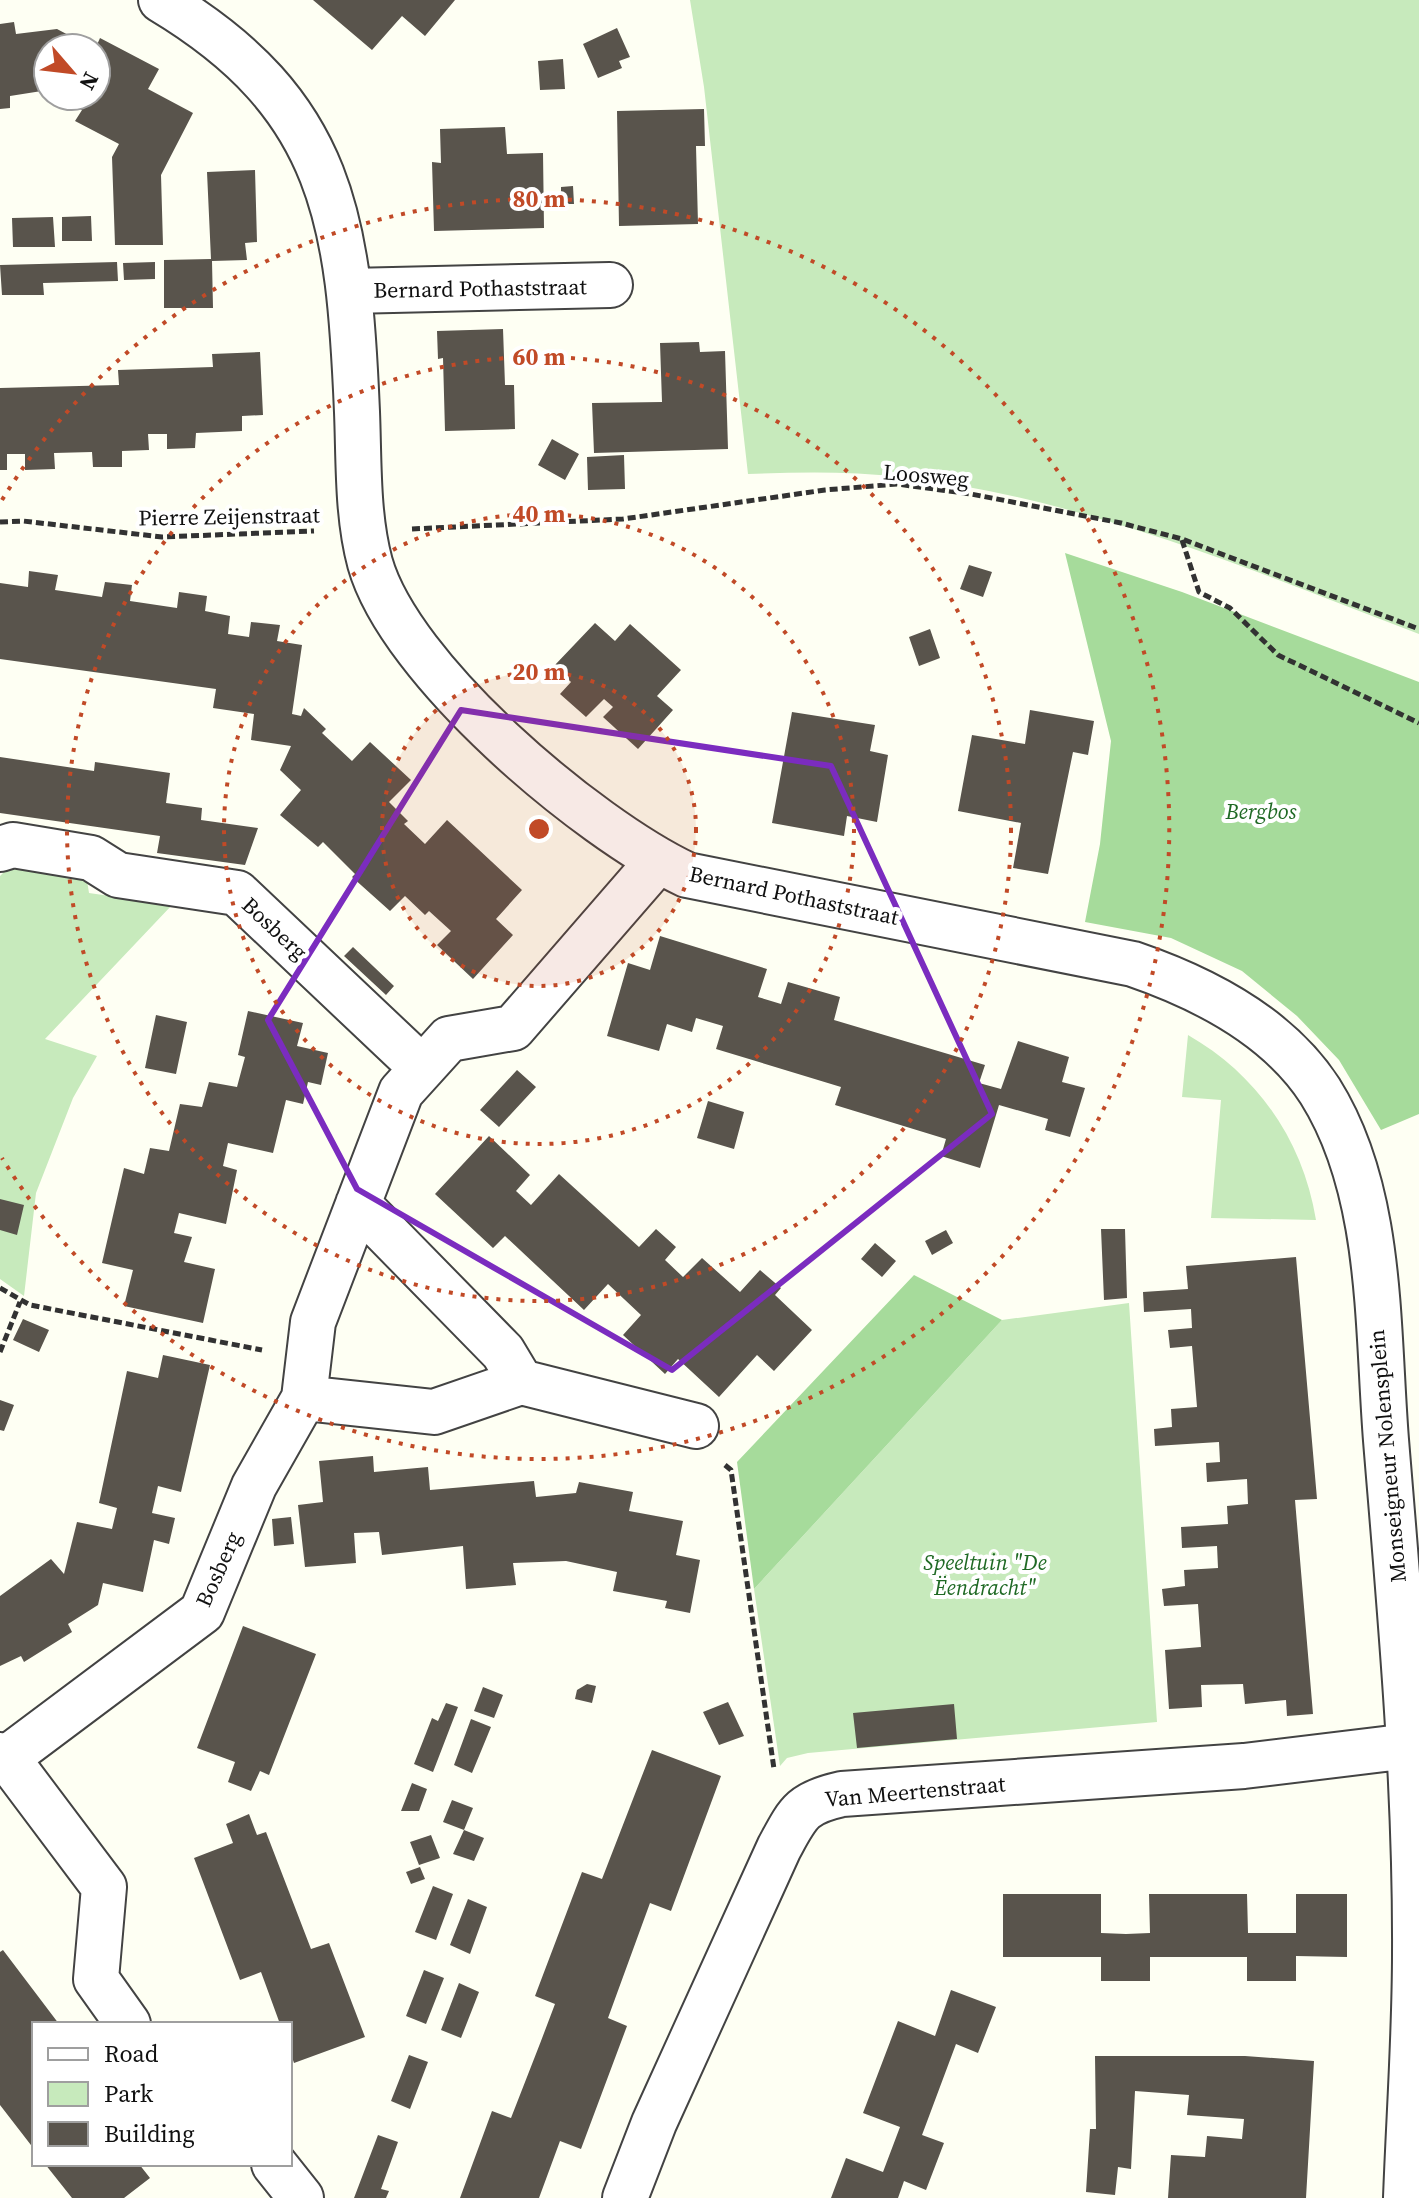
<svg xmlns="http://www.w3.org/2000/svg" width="1419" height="2198" font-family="'Source Serif 4',serif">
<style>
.green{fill:#c7eabc}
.forest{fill:#a6db9b}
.building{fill:#59544c}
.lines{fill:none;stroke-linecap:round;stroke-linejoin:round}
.minor-casing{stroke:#434343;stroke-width:48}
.path{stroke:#323232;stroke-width:5;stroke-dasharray:8 4;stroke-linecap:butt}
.minor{stroke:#fff;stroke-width:44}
.marked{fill:none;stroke:#7b2cbf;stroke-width:6;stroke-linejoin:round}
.ring{fill:none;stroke:#c14a27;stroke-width:4;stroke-dasharray:4 8}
.labels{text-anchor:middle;stroke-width:8;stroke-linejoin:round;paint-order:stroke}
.street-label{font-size:22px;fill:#101010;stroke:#fff}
.park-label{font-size:22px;font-style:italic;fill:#1f6924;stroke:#fff}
.centre{fill:#c14a27;stroke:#fff;stroke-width:4}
.ring-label{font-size:24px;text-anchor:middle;font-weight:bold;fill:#c14a27;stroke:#fff;stroke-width:8;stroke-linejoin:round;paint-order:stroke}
</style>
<rect width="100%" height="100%" fill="#fefff3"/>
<path class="green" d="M 690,0 L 1419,0 L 1419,634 C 1252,570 1080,497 901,477 C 850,471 799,472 748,474 L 704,87 Z
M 13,863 L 86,874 L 89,893 L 172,905 L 45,1039 L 97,1056 L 73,1098 L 36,1193 L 24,1296 L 0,1279 L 0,876 Z
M 1188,1035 C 1258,1075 1303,1141 1316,1220 L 1211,1218 L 1221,1100 L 1182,1097 Z
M 1129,1303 L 1157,1722 L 808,1753 L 787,1758 L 780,1766 L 754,1589 L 1002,1320 Z"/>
<path class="forest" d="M 1065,553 L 1182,592 L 1419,682 L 1419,1114 L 1381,1130 L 1339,1060 L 1297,1016 L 1242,971 L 1171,938 L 1085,922 L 1100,844 L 1111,741 Z
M 914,1275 L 1002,1320 L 754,1589 L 737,1462 Z"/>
<path class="building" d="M 313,0 L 455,0 L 425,36 L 402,16 L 372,50 Z
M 14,22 L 16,34 L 57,29 L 93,48 L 48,48 L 48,90 L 10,96 L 10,108 L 0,109 L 0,24 Z
M 617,28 L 630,57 L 619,61 L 622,68 L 598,78 L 583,44 Z
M 100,38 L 159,69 L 148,89 L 193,113 L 161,175 L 163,245 L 115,245 L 112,157 L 119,144 L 75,121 L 82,110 L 57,96 L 96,96 L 96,47 Z
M 563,59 L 565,89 L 540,90 L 538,61 Z
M 704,109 L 705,146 L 696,146 L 698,224 L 619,226 L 617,111 Z
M 505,127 L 507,154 L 543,153 L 544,228 L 434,231 L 432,162 L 441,163 L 440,129 Z
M 255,170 L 257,242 L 245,243 L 247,260 L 212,261 L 213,308 L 164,308 L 164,260 L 211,259 L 207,172 Z
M 573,186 L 574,204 L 561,204 L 561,187 Z
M 91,216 L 92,241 L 62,241 L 62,217 Z
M 53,217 L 55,247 L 13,247 L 12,218 Z
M 117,262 L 118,281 L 43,283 L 44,295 L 2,295 L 0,265 Z
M 155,262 L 155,279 L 124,280 L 123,263 Z
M 503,329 L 505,385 L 514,385 L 515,429 L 445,431 L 443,358 L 438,359 L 437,331 Z
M 699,342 L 700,352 L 725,351 L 728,449 L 594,453 L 592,403 L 662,402 L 660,343 Z
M 260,352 L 263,415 L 242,416 L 242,431 L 196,433 L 195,448 L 167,449 L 167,434 L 148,434 L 149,450 L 122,451 L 122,467 L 93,467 L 92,452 L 54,453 L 55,469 L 25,470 L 25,454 L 7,454 L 7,470 L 0,470 L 0,388 L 119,385 L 118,370 L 213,367 L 212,354 Z
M 552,439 L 579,454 L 565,480 L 538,465 Z
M 624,455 L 625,489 L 588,490 L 587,457 Z
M 969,565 L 992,572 L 983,597 L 960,589 Z
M 29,571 L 58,575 L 55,590 L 102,597 L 105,582 L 132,585 L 130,601 L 177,608 L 179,592 L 207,596 L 205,611 L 230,616 L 228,634 L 249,637 L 251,622 L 280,625 L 277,641 L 302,645 L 292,714 L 301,716 L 304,708 L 326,729 L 322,733 L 352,761 L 370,742 L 411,780 L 389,802 L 408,821 L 404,824 L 425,844 L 447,820 L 522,890 L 496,919 L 513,935 L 473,979 L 437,945 L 451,931 L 429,911 L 425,915 L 405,896 L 390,911 L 352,877 L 355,874 L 323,842 L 318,847 L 280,815 L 301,790 L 280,770 L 291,746 L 251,740 L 254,714 L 213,708 L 216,689 L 0,659 L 0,583 L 28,587 Z
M 595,623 L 615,641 L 630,624 L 681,670 L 657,696 L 673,710 L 638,749 L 603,717 L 613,707 L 604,699 L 586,717 L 560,694 L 571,682 L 554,666 Z
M 930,629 L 940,658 L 919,666 L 909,637 Z
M 1030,710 L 1094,721 L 1088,755 L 1073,752 L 1048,874 L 1013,868 L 1021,823 L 958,811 L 972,735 L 1025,744 Z
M 792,712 L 875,725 L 870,751 L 888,755 L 877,822 L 847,816 L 844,836 L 772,823 Z
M 0,757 L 94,771 L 95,762 L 170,773 L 166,803 L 202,808 L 201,820 L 258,828 L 245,865 L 157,853 L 160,836 L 0,813 Z
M 660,936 L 767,969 L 758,997 L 781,1004 L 788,982 L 840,997 L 834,1020 L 985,1065 L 979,1083 L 1001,1089 L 1018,1041 L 1069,1057 L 1062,1082 L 1085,1088 L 1070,1137 L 1045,1130 L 1048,1119 L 999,1105 L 980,1168 L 941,1156 L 946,1139 L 835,1105 L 841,1087 L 716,1049 L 723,1026 L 696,1018 L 692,1032 L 667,1024 L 659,1051 L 607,1036 L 628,963 L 650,970 Z
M 353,947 L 394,986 L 386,995 L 344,956 Z
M 248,1011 L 303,1023 L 297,1046 L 328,1053 L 321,1085 L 308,1082 L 303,1104 L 286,1100 L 273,1153 L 228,1143 L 223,1166 L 237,1170 L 226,1224 L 179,1213 L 174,1233 L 192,1237 L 184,1262 L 215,1269 L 203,1323 L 124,1306 L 133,1270 L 102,1263 L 124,1168 L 144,1174 L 150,1148 L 169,1151 L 180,1104 L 202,1107 L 209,1082 L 237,1087 L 245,1057 L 238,1055 Z
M 156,1015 L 187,1022 L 176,1074 L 145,1068 Z
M 517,1070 L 536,1087 L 499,1127 L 480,1110 Z
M 708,1101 L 744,1112 L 734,1149 L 697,1138 Z
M 489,1136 L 530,1175 L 516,1191 L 531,1205 L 559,1174 L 639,1247 L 656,1229 L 676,1247 L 665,1260 L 683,1277 L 702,1258 L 740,1292 L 760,1270 L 781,1288 L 775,1295 L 812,1330 L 774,1371 L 757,1355 L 719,1397 L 678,1359 L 665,1374 L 623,1335 L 641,1315 L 608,1284 L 584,1310 L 505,1236 L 493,1248 L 435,1194 Z
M 0,1199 L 24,1205 L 17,1235 L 0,1230 Z
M 1101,1229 L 1125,1229 L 1127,1298 L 1104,1300 Z
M 946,1230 L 953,1243 L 932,1255 L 925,1241 Z
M 875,1243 L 896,1261 L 882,1277 L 861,1259 Z
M 1296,1257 L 1317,1499 L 1295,1500 L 1313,1714 L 1287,1716 L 1286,1700 L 1245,1704 L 1243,1684 L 1201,1685 L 1202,1707 L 1169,1709 L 1165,1650 L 1201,1647 L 1198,1604 L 1164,1606 L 1162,1589 L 1185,1586 L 1184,1570 L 1218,1568 L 1217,1546 L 1182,1548 L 1181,1527 L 1228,1524 L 1227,1506 L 1248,1504 L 1247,1479 L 1207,1482 L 1206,1463 L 1220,1462 L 1219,1442 L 1155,1446 L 1154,1429 L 1172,1427 L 1171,1409 L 1197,1407 L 1192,1346 L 1170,1348 L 1168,1330 L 1192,1328 L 1191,1309 L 1144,1312 L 1143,1292 L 1188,1289 L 1186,1266 Z
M 23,1319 L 49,1330 L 39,1352 L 13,1340 Z
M 163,1355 L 210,1365 L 181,1492 L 158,1486 L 152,1513 L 175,1518 L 169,1544 L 154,1540 L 143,1592 L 103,1583 L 98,1605 L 68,1624 L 72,1632 L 24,1662 L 21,1656 L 0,1666 L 0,1596 L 51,1559 L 64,1574 L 77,1522 L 112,1529 L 117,1508 L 99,1503 L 127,1371 L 158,1378 Z
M 0,1400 L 14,1405 L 4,1431 L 0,1430 Z
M 373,1456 L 374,1472 L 428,1467 L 430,1490 L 534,1481 L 536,1497 L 576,1493 L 579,1482 L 633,1492 L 629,1511 L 683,1521 L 676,1555 L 700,1560 L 690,1613 L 665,1608 L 667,1601 L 613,1591 L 617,1572 L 566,1561 L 513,1563 L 516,1585 L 466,1589 L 463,1546 L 382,1555 L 379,1532 L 354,1533 L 356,1563 L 305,1567 L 298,1505 L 323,1502 L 319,1461 Z
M 291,1517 L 294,1544 L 274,1546 L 272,1519 Z
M 243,1626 L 316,1654 L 269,1775 L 260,1771 L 251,1791 L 228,1782 L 235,1762 L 197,1748 Z
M 587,1684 L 596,1686 L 592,1703 L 575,1699 L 577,1690 Z
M 483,1687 L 503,1695 L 494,1718 L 474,1711 Z
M 728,1702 L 744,1736 L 719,1745 L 703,1712 Z
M 446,1703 L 458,1707 L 433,1772 L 414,1764 L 432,1718 L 438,1721 Z
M 954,1704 L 957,1739 L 857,1748 L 853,1713 Z
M 471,1719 L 491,1727 L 472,1773 L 454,1765 Z
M 652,1750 L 721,1776 L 671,1911 L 650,1903 L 608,2018 L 627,2026 L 581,2149 L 560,2141 L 539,2198 L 460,2198 L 492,2111 L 511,2118 L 541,2041 L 555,2004 L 535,1996 L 582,1872 L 602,1879 Z
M 412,1783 L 427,1789 L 419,1811 L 401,1811 Z
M 452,1800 L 473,1808 L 464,1830 L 484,1838 L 474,1861 L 453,1854 L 464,1830 L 443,1822 Z
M 249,1814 L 257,1835 L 266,1832 L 311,1949 L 329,1943 L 365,2037 L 294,2063 L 290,2051 L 290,2024 L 280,2024 L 261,1972 L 240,1980 L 194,1858 L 233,1843 L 226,1824 Z
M 431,1835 L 440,1858 L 419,1865 L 410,1842 Z
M 420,1867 L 425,1879 L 411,1884 L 406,1872 Z
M 433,1886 L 453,1894 L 436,1940 L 415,1932 Z
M 1003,1894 L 1101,1894 L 1101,1933 L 1126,1934 L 1150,1933 L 1149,1894 L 1247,1894 L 1248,1933 L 1296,1933 L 1296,1894 L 1347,1894 L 1347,1957 L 1296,1956 L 1296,1981 L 1247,1981 L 1247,1957 L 1150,1957 L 1150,1981 L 1101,1981 L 1101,1957 L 1003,1957 Z
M 468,1899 L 487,1907 L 470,1954 L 450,1945 Z
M 3,1950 L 59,2024 L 34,2024 L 34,2149 L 0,2105 L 0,1952 Z
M 424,1970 L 444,1978 L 426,2024 L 406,2016 Z
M 459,1983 L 479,1992 L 461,2038 L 441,2030 Z
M 951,1990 L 996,2007 L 978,2053 L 956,2044 L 922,2135 L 944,2143 L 926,2190 L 904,2181 L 898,2198 L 831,2198 L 846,2158 L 883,2172 L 900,2127 L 863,2113 L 898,2021 L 935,2036 Z
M 409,2055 L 428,2062 L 410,2109 L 391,2101 Z
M 1095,2056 L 1245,2056 L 1314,2061 L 1306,2198 L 1168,2198 L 1171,2155 L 1205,2157 L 1207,2136 L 1242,2139 L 1244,2119 L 1187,2115 L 1189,2095 L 1135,2091 L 1131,2169 L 1118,2167 L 1115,2195 L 1086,2192 L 1090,2129 L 1096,2129 Z
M 378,2135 L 398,2142 L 381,2189 L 389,2191 L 386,2198 L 354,2198 Z
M 45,2164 L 139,2164 L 150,2178 L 124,2198 L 72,2198 Z"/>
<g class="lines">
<g class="minor-casing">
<path id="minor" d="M 161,0 C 336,105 349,222 357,412 C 359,461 357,515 370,563 C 400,670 587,828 687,875 L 1133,964 C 1203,988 1278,1026 1320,1091 C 1383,1191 1377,1326 1386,1440 C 1400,1611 1416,1783 1415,1954 C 1415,2035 1409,2117 1406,2198
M 350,291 L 610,285
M 0,849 L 13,845 L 91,858 L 118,875 L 237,893 L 421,1067
M 358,1204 L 503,1352 L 521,1382
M 304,1398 L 434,1412 L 521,1382 L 696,1426
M 0,1755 L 7,1758 L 104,1887 L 96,1979 L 128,2024
M 7,1758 L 202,1612 L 254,1486 L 304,1398 L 313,1322 L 401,1092 L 449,1039 L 513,1028 L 658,861
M 274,2164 L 301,2198
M 625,2198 L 654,2123 L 779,1848 C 798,1813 801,1803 842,1794 L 1244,1766 L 1409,1746"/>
</g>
<path class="path" d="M 0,522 L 23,521 L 162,537 L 314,531
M 412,529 L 623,519 L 825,490 L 897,484 L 971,494 L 1121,523 L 1182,539 L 1419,629
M 1182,540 L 1199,592 L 1230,608 L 1278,655 L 1419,723
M 0,1288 L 30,1305 L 262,1350
M 0,1352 L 20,1302
M 725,1465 L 731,1470 L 774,1769"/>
<use href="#minor" class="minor"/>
</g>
<path class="marked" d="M 461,710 L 831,766 L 992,1114 L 672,1370 L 357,1189 L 268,1020 Z"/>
<circle cx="539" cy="829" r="157" fill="#c14a27" fill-opacity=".12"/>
<g class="ring">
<circle cx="539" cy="829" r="157"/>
<circle cx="539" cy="829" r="315"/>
<circle cx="539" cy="829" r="472"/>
<path d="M2 500A630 630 0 1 1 2 1158"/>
</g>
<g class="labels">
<g class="street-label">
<text transform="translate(480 288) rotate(-1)" y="8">Bernard Pothaststraat</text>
<text transform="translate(926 475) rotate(5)" y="8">Loosweg</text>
<text transform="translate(229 516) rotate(-1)" y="8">Pierre Zeijenstraat</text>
<text transform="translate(794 895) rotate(12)" y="8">Bernard Pothaststraat</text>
<text transform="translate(275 928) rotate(43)" y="8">Bosberg</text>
<text transform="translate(1387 1456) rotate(-95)" y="8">Monseigneur Nolensplein</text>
<text transform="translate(218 1569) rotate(-66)" y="8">Bosberg</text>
<text transform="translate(915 1791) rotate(-5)" y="8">Van Meertenstraat</text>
</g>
<g class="park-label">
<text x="1261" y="819">Bergbos</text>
<text x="985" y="1570">Speeltuin "De<tspan x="985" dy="25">Ëendracht"</tspan></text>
</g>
</g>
<circle cx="539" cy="829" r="12" class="centre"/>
<g class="ring-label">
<text x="539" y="207">80 m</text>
<text x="539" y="365">60 m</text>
<text x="539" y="522">40 m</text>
<text x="539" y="680">20 m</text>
</g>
<rect x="32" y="2022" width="260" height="144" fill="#ffffff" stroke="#9f9f9f" stroke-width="2"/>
<rect x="48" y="2048" width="40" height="12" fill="#ffffff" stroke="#9f9f9f" stroke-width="2"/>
<text x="104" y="2062" font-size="24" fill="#101010">Road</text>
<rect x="48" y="2082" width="40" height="24" fill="#c7eabc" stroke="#9f9f9f" stroke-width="2"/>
<text x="104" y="2102" font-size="24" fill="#101010">Park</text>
<rect x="48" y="2122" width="40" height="24" fill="#59544c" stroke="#9f9f9f" stroke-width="2"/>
<text x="104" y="2142" font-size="24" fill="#101010">Building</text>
<g transform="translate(72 72) rotate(118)"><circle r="38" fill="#ffffff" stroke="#9f9f9f" stroke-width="2"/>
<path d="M0-6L14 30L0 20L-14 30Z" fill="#c14a27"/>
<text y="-12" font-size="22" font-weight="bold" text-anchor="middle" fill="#101010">N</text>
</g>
</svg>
